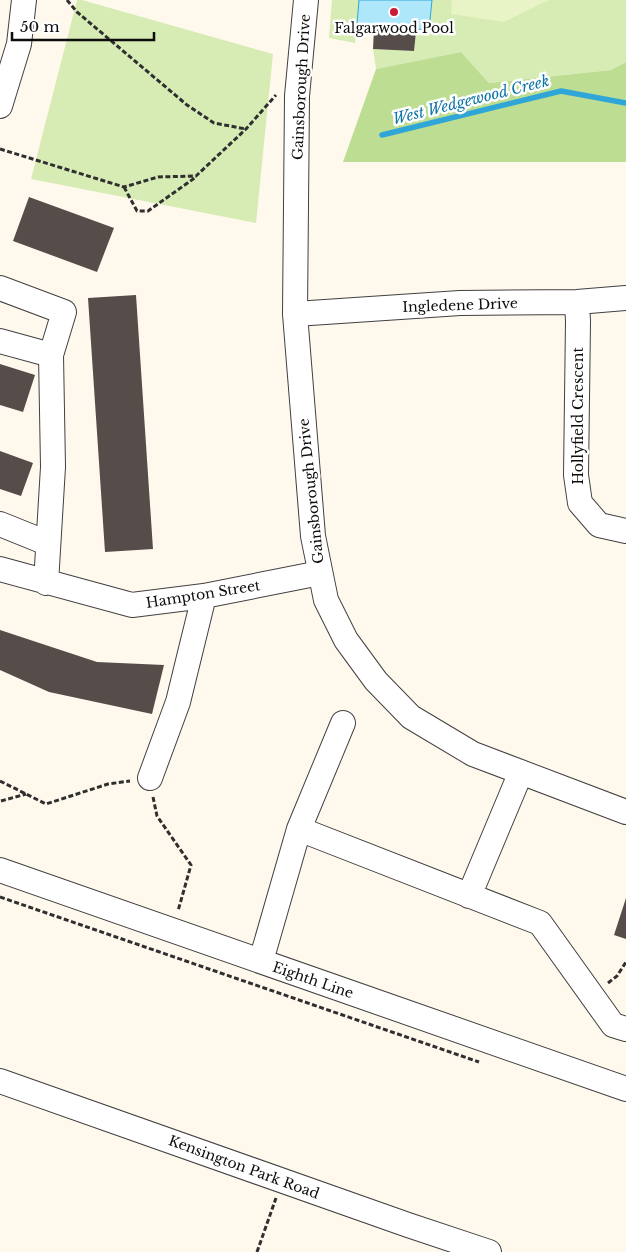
<svg xmlns="http://www.w3.org/2000/svg" width="626" height="1252" font-family="'Libre Baskerville',serif">
<style>
.green{fill:#d7ecb4}
.forest{fill:#bdde92}
.pitch{fill:#e8f3c6}
.water{fill:#aee6fa;stroke:#2fa6d7}
.lines{fill:none;stroke-linecap:round;stroke-linejoin:round}
.stream{stroke:#2fa6d7;stroke-width:5.5}
.building{fill:#564c49}
.minor-casing{stroke:#404040;stroke-width:26}
.path{stroke:#2f2f2f;stroke-width:3;stroke-dasharray:5 2.5;stroke-linecap:butt}
.minor{stroke:#fff;stroke-width:24}
.poi-dot{fill:#c71b36;stroke:#fff;stroke-width:2}
.labels{text-anchor:middle;stroke-width:5;stroke-linejoin:round;paint-order:stroke}
.poi-label{font-size:14px;fill:#0d0d0d;stroke:#fff}
.street-label{font-size:14px;fill:#0d0d0d;stroke:#fff}
.water-label{font-size:15px;font-style:italic;fill:#0e75a7;stroke:#fff}
</style>
<rect width="100%" height="100%" fill="#fff9ed"/>
<path class="green" d="M 77,0 L 82,0 L 273,54 L 256,223 L 31,179 Z
M 332,0 L 626,0 L 626,62 L 611,70 L 489,83 L 461,52 L 376,69 L 373,49 L 414,51 L 416,32 L 426,30 L 357,24 L 355,43 L 329,38 Z"/>
<path class="forest" d="M 461,52 L 489,83 L 611,70 L 626,62 L 626,162 L 343,162 L 376,69 Z"/>
<path class="pitch" d="M 452,0 L 549,0 L 504,22 L 451,14 Z"/>
<path class="water" d="M 359,0 L 432,0 L 429,30 L 357,24 Z"/>
<g class="lines">
<path class="stream" d="M 382,135 L 561,91 L 626,103"/>
</g>
<path class="building" d="M 374,29 L 416,32 L 414,51 L 373,49 Z
M 29,197 L 114,228 L 97,272 L 13,241 Z
M 136,295 L 153,549 L 105,552 L 88,298 Z
M 0,364 L 35,375 L 23,412 L 0,405 Z
M 0,451 L 33,463 L 21,496 L 0,489 Z
M 0,630 L 97,662 L 164,665 L 152,714 L 49,692 L 0,670 Z
M 626,898 L 626,939 L 614,935 Z"/>
<g class="lines">
<g class="minor-casing">
<path id="minor" d="M 306,0 L 297,96 L 295,314 L 313,536 L 326,600 L 346,640 L 376,681 L 411,717 L 473,754 L 626,812
M 0,106 L 19,44 L 24,0
M 0,288 L 64,312 L 51,355 L 53,467 L 46,583
M 577,302 L 578,321 L 576,475 L 580,503 L 599,525 L 626,531
M 295,314 L 460,303 L 577,302 L 626,298
M 0,341 L 51,355
M 0,524 L 47,543
M 0,569 L 132,605 L 204,596 L 320,573
M 150,778 L 178,702 L 204,596
M 299,829 L 540,923 L 613,1025 L 626,1029
M 0,870 L 626,1089
M 469,896 L 521,772
M 261,961 L 299,829 L 343,723
M 0,1081 L 408,1225 L 489,1252"/>
</g>
<path class="path" d="M 67,0 L 77,12 L 187,105 L 214,123 L 246,129
M 0,149 L 124,187 L 158,177 L 196,176 L 246,129 L 276,95
M 124,187 L 137,211 L 148,211 L 196,177
M 0,781 L 46,804 L 108,784 L 130,781
M 153,797 L 157,816 L 191,865 L 178,911
M 1,801 L 26,794
M 0,897 L 479,1062
M 608,983 L 617,976 L 626,962
M 257,1252 L 276,1198"/>
<use href="#minor" class="minor"/>
</g>
<circle class="poi-dot" cx="394" cy="12" r="5"/>
<g class="labels">
<g class="poi-label">
<text x="394" y="33">Falgarwood Pool</text>
</g>
<g class="street-label">
<text transform="translate(301 87) rotate(-87)" y="5">Gainsborough Drive</text>
<text transform="translate(460 305) rotate(-2)" y="5">Ingledene Drive</text>
<text transform="translate(578 416) rotate(-90)" y="5">Hollyfield Crescent</text>
<text transform="translate(311 491) rotate(-96)" y="5">Gainsborough Drive</text>
<text transform="translate(203 594) rotate(-9)" y="5">Hampton Street</text>
<text transform="translate(313 980) rotate(19)" y="5">Eighth Line</text>
<text transform="translate(244 1167) rotate(20)" y="5">Kensington Park Road</text>
</g>
<g class="water-label">
<text transform="translate(471 100) rotate(-14)" y="5">West Wedgewood Creek</text>
</g>
</g>
<path d="M12 32v8h142v-8" fill="none" stroke="#0d0d0d" stroke-width="2.5"/>
<text x="20" y="32" font-size="15" fill="#0d0d0d" stroke="#ffffff" stroke-width="4" paint-order="stroke">50 m</text>
</svg>
